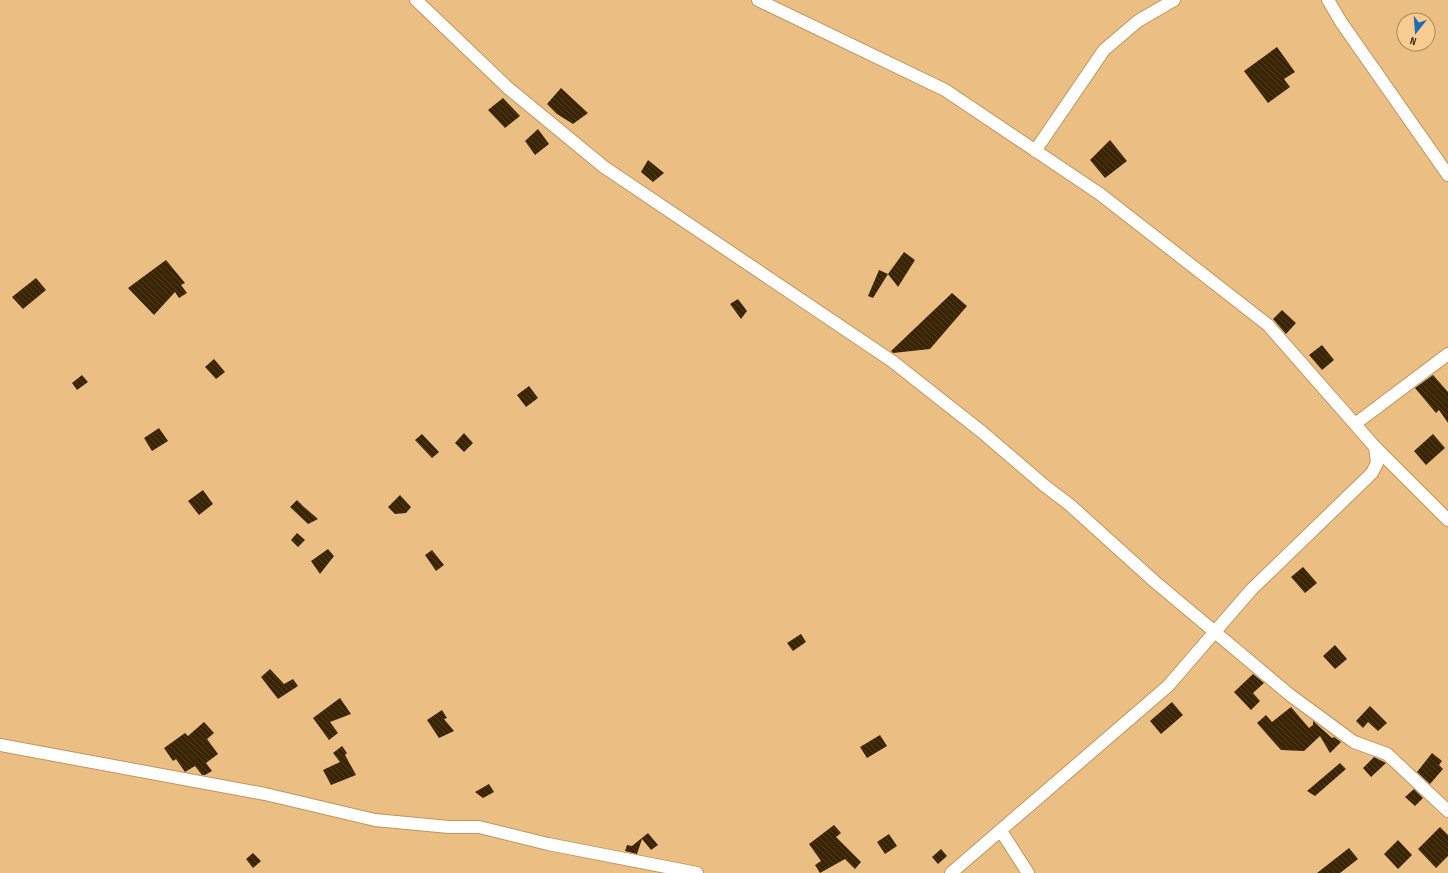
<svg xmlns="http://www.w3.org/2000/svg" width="1448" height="873" font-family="'Sofia Sans Condensed',sans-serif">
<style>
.building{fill:url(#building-back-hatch)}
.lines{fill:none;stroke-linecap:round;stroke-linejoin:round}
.minor-casing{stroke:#c0955c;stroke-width:14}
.minor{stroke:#fff;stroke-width:12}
</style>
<defs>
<pattern id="building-back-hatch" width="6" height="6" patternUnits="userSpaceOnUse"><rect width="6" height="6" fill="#392405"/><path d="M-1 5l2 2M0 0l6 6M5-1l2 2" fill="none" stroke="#4e3b20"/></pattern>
</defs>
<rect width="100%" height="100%" fill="#ebbe84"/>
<path class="building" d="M 1277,47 L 1295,72 L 1284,79 L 1290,87 L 1268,103 L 1244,71 Z
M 561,88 L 588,113 L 573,124 L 557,114 L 547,104 Z
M 503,98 L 520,116 L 505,128 L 488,110 Z
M 538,129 L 549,144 L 535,155 L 525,141 Z
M 1110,140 L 1127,161 L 1105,178 L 1090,160 Z
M 648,160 L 664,173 L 653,182 L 641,172 Z
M 904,252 L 915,260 L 898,287 L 888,274 Z
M 166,260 L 185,283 L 181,285 L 187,293 L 179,298 L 175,292 L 154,315 L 128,288 Z
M 879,270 L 888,274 L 873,298 L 868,296 Z
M 36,278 L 46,290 L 23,309 L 12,297 Z
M 952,293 L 967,306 L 930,349 L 893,353 L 891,351 Z
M 738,299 L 747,311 L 741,319 L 730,304 Z
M 1282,310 L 1296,323 L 1286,334 L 1273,319 Z
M 1322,345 L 1334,360 L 1322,370 L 1309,355 Z
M 214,359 L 225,372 L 216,379 L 205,367 Z
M 82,375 L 88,382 L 77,390 L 72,383 Z
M 1433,375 L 1448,392 L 1448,423 L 1439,410 L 1436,413 L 1415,388 Z
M 529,386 L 538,398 L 526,407 L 517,395 Z
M 159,428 L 168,441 L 152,451 L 144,438 Z
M 464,433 L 473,443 L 464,452 L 455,443 Z
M 422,434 L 439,452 L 432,458 L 415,440 Z
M 1433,434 L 1445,448 L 1426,465 L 1414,451 Z
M 203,490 L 213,504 L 199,515 L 188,501 Z
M 400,495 L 411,507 L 406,513 L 395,514 L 388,507 Z
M 297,500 L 304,507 L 318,519 L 308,524 L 290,507 Z
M 297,533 L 305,540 L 298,547 L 291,540 Z
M 328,549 L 334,556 L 320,574 L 311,561 Z
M 432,550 L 444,565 L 436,571 L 425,555 Z
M 1303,567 L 1317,583 L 1305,593 L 1291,577 Z
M 801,634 L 806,642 L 793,651 L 787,643 Z
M 1335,645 L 1347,659 L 1335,669 L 1323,656 Z
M 270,669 L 284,684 L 293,679 L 298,686 L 278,699 L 261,677 Z
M 1253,674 L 1264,683 L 1253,693 L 1260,701 L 1251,710 L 1234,692 Z
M 340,698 L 351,714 L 330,722 L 338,733 L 329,740 L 313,718 Z
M 1172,702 L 1183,715 L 1161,734 L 1150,721 Z
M 1370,706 L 1387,723 L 1378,731 L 1368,722 L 1363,728 L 1356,721 Z
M 1291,707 L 1309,728 L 1313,725 L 1313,721 L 1332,738 L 1334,737 L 1341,742 L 1330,753 L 1320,736 L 1304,751 L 1281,750 L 1257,723 L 1266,715 L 1272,722 Z
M 442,710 L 447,718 L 444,719 L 454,731 L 439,738 L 427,720 Z
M 204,722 L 214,733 L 207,739 L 218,754 L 206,763 L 212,771 L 205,775 L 202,775 L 195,766 L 185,772 L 176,759 L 173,761 L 164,748 L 185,733 L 188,736 Z
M 880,735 L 887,746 L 867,758 L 860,747 Z
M 342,746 L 347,753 L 345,755 L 356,775 L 331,785 L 323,770 L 340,762 L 333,753 Z
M 1432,753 L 1442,761 L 1439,765 L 1443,769 L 1430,784 L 1417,772 Z
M 1374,757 L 1386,763 L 1371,777 L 1363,768 Z
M 1340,763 L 1346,769 L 1315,796 L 1307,791 Z
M 489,784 L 494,792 L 483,798 L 475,792 Z
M 1414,789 L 1423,798 L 1415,806 L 1405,797 Z
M 834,825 L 841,833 L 836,837 L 861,862 L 855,869 L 845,859 L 820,873 L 815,865 L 821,861 L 809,844 Z
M 1440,827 L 1448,835 L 1448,856 L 1436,868 L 1418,849 Z
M 648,833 L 658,845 L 651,850 L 642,839 L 637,854 L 625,851 L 627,845 L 632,846 Z
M 889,834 L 897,846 L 885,854 L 877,842 Z
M 1398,840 L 1412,855 L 1398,869 L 1384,854 Z
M 1349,848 L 1358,859 L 1340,873 L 1317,873 Z
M 941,849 L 947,856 L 938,864 L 932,857 Z
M 253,853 L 261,861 L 253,868 L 246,859 Z"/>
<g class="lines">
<g class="minor-casing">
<path id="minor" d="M 416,0 L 508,88 L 604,167 L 892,361 L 982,432 L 1045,486 L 1070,505 L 1154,581 L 1290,695 L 1354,742 L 1387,754 L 1448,811
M 758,0 L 945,90 L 1100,194 L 1268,325 L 1375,447 L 1448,520
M 1328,0 L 1341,22 L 1448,175
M 1035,151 L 1104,50 L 1138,21 L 1174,0
M 1355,424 L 1448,354
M 0,745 L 265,794 L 375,820 L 449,827 L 479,827 L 548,844 L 697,873
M 1001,831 L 1028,873
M 951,873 L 1168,686 L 1251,590 L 1372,473 L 1377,463 L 1375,447"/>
</g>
<use href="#minor" class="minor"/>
</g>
<g transform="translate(1416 32) rotate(197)"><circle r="19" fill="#f8cb91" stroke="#aa885c"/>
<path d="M0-3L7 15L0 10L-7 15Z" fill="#1e6cbb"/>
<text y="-6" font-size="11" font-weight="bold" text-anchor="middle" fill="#36240c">N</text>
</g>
</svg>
